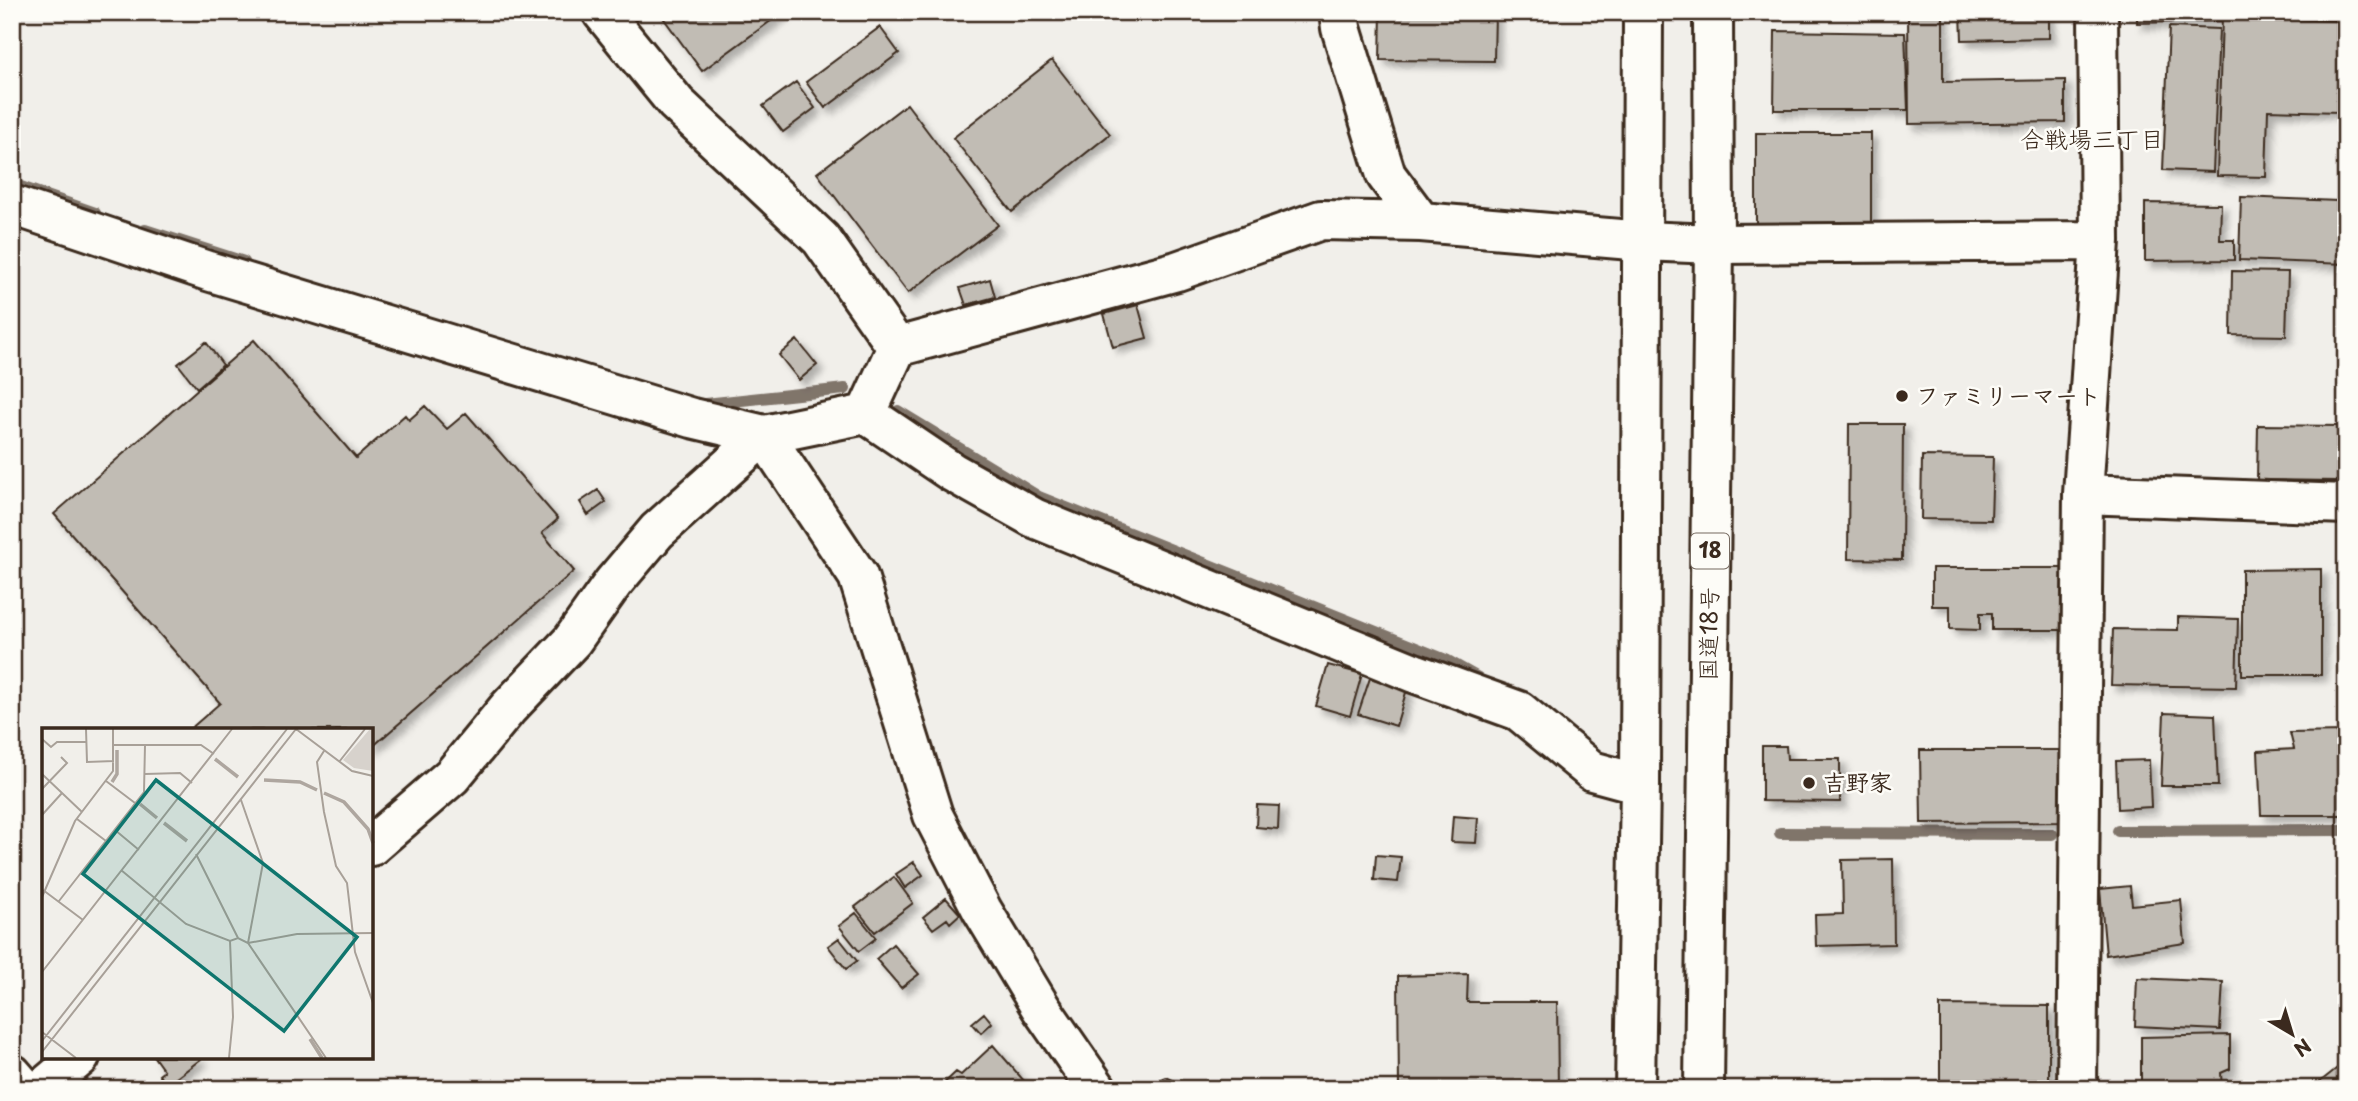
<svg xmlns="http://www.w3.org/2000/svg" width="2358" height="1101" font-family="'Playpen Sans','Klee One',sans-serif">
<style>
.lines{fill:none;stroke-linecap:round;stroke-linejoin:round}
.stream{stroke:#80746b;stroke-width:12}
.building{fill:#c1bcb4;stroke:#3b2a1e;stroke-width:2;filter:url(#shadow)}
.minor-casing{stroke:#3b2a1e;stroke-width:44}
.highway-casing{stroke:#3b2a1e;stroke-width:44}
.minor{stroke:#fdfcf7;stroke-width:38}
.highway{stroke:#fdfcf7;stroke-width:38}
.poi-dot{fill:#3b2a1e;stroke:#fdfcf7;stroke-width:2.5}
.labels{text-anchor:middle;stroke-width:5;stroke-linejoin:round;paint-order:stroke}
.shield{fill:#fdfcf7;stroke:#75695f;stroke-width:2}
.shield-label{font-size:21px;font-weight:bold;fill:#3b2a1e}
.poi-label{font-size:23px;font-weight:bold;fill:#3b2a1e;stroke:#fdfcf7;text-anchor:start}
.street-label{font-size:23px;fill:#3b2a1e;stroke:#fdfcf7}
.neighbourhood-label{font-size:24px;fill:#3b2a1e;stroke:#fdfcf7}
.inset-river{fill:none;stroke:#aea69f;stroke-width:3.5}
.inset-road{fill:none;stroke:#a8a098;stroke-width:2}
.view{fill:#0f766e;fill-opacity:0.15;stroke:#0f766e;stroke-width:3.5}
.inset-edge{fill:none;stroke:#3b2a1e;stroke-width:3.5}
</style>
<defs>
<filter id="shadow"><feDropShadow dx="6" dy="6" stdDeviation="3.5" flood-color="#0004"/></filter>
</defs>
<rect width="100%" height="100%" fill="#f1efea"/>
<filter id="ink" filterUnits="userSpaceOnUse"><feTurbulence type="fractalNoise" baseFrequency=".0143" numOctaves="2"/><feDisplacementMap in="SourceGraphic" scale="14" xChannelSelector="R" yChannelSelector="G"/><feConvolveMatrix kernelMatrix="1 2 1 2 8 2 1 2 1" color-interpolation-filters="sRGB"/></filter>
<g filter="url(#ink)">
<g class="lines">
<path class="stream" d="M 12,184 L 95,213
M 145,230 L 244,262
M 696,405 L 845,389
M 898,411 L 1039,497 L 1446,660 L 1478,678
M 2118,831 L 2346,830
M 1780,833 L 2052,834"/>
</g>
<path class="building" d="M 659,12 L 783,12 L 702,71 Z
M 1381,12 L 1495,12 L 1494,61 L 1380,60 Z
M 1908,12 L 1943,12 L 1943,82 L 2065,80 L 2065,122 L 1909,124 Z
M 1961,12 L 2049,12 L 2049,38 L 1962,40 Z
M 2137,12 L 2221,12 L 2221,21 L 2137,23 Z
M 2236,12 L 2332,12 L 2332,14 L 2236,16 Z
M 2222,17 L 2342,21 L 2339,112 L 2268,110 L 2266,177 L 2217,176 Z
M 880,27 L 899,53 L 825,108 L 806,82 Z
M 2169,27 L 2219,29 L 2213,172 L 2163,170 Z
M 1775,31 L 1905,33 L 1908,110 L 1774,110 Z
M 1052,60 L 1110,134 L 1012,212 L 953,138 Z
M 796,82 L 815,108 L 783,132 L 763,106 Z
M 907,104 L 998,225 L 908,293 L 817,173 Z
M 1756,133 L 1871,133 L 1871,223 L 1756,223 Z
M 2241,197 L 2338,201 L 2346,208 L 2346,264 L 2239,260 Z
M 2145,203 L 2221,204 L 2220,240 L 2234,240 L 2234,260 L 2145,261 Z
M 2232,271 L 2288,272 L 2286,336 L 2231,335 Z
M 990,279 L 995,297 L 966,305 L 960,288 Z
M 1138,305 L 1147,338 L 1113,347 L 1104,314 Z
M 254,340 L 356,458 L 405,415 L 409,420 L 425,406 L 447,429 L 466,413 L 558,519 L 542,533 L 574,571 L 371,748 L 371,730 L 189,730 L 220,703 L 54,514 Z
M 797,340 L 817,365 L 799,380 L 779,355 Z
M 206,342 L 223,365 L 197,388 L 178,364 Z
M 1849,424 L 1903,424 L 1902,560 L 1848,559 Z
M 2258,425 L 2340,426 L 2338,481 L 2257,480 Z
M 1922,456 L 1993,457 L 1991,520 L 1921,519 Z
M 598,490 L 606,502 L 588,515 L 580,502 Z
M 1932,568 L 2067,568 L 2067,630 L 1992,630 L 1992,613 L 1980,613 L 1980,630 L 1950,629 L 1950,606 L 1932,606 Z
M 2321,569 L 2321,675 L 2242,675 L 2242,570 Z
M 2178,617 L 2238,619 L 2236,687 L 2111,685 L 2113,629 L 2178,630 Z
M 1328,665 L 1362,674 L 1350,716 L 1316,706 Z
M 1370,678 L 1407,689 L 1396,726 L 1358,714 Z
M 2164,713 L 2215,715 L 2218,786 L 2161,786 Z
M 2343,732 L 2343,815 L 2261,815 L 2258,751 L 2294,749 L 2290,733 Z
M 1762,746 L 1786,746 L 1787,759 L 1840,759 L 1840,802 L 1762,801 Z
M 1920,750 L 2063,750 L 2063,822 L 1921,823 Z
M 2149,760 L 2151,807 L 2118,809 L 2116,761 Z
M 1257,805 L 1279,806 L 1278,829 L 1256,827 Z
M 1453,816 L 1478,818 L 1476,843 L 1451,842 Z
M 1376,855 L 1401,857 L 1398,882 L 1374,880 Z
M 1893,859 L 1894,944 L 1816,946 L 1815,915 L 1843,914 L 1842,860 Z
M 914,862 L 923,875 L 905,888 L 896,874 Z
M 894,877 L 913,903 L 875,932 L 855,907 Z
M 2130,886 L 2132,905 L 2181,900 L 2185,943 L 2106,955 L 2100,889 Z
M 946,898 L 960,914 L 950,923 L 947,919 L 933,929 L 923,917 Z
M 856,913 L 876,938 L 859,951 L 839,926 Z
M 839,938 L 857,961 L 846,969 L 828,946 Z
M 893,944 L 919,974 L 901,988 L 876,959 Z
M 1468,974 L 1467,1002 L 1557,1002 L 1558,1089 L 1399,1089 L 1398,976 Z
M 2137,978 L 2223,982 L 2220,1030 L 2135,1026 Z
M 1940,1005 L 2049,1006 L 2049,1089 L 1940,1089 Z
M 984,1013 L 992,1023 L 981,1033 L 972,1023 Z
M 2230,1035 L 2230,1069 L 2221,1073 L 2222,1089 L 2141,1089 L 2141,1037 Z
M 993,1045 L 1031,1089 L 938,1089 L 956,1072 L 961,1075 Z
M 154,1057 L 200,1057 L 201,1059 L 167,1085 L 159,1075 L 164,1071 Z
M 2346,1061 L 2346,1089 L 2311,1089 Z
M 1166,1077 L 1193,1089 L 1140,1089 Z"/>
<g class="lines">
<g class="minor-casing">
<path id="minor" d="M 602,12 L 676,103 L 821,239 L 897,347
M 1339,12 L 1341,28 L 1386,175 L 1421,222
M 12,205 L 208,271 L 692,418 L 764,435 L 866,414 L 897,347 L 1177,271 L 1321,220 L 1421,222 L 1643,241 L 1714,244 L 2100,241
M 866,414 L 952,472 L 1034,518 L 1414,673 L 1519,711 L 1592,771 L 1640,784
M 764,435 L 858,576 L 933,815 L 982,910 L 1041,1008 L 1097,1089
M 2083,494 L 2346,504
M 371,846 L 452,776 L 508,708 L 572,641 L 613,583 L 657,531 L 764,435
M 12,1074 L 25,1089
M 42,1089 L 80,1057
M 2077,1089 L 2083,494 L 2100,241 L 2098,12"/>
</g>
<g class="highway-casing">
<path id="highway" d="M 1635,1089 L 1640,784 L 1643,12
M 1704,1089 L 1714,244 L 1713,12"/>
</g>
<use href="#minor" class="minor"/>
<use href="#highway" class="highway"/>
</g>
</g>
<g class="poi-dot">
<circle cx="1902" cy="396" r="7"/>
<circle cx="1809" cy="783" r="7"/>
</g>
<g class="labels">
<rect class="shield" x="1691" y="533.5" width="38" height="35" rx="5"/>
<g class="shield-label">
<text x="1710" y="558">18</text>
</g>
<g class="poi-label">
<text x="1916" y="404">ファミリーマート</text>
<text x="1823" y="791">吉野家</text>
</g>
<g class="street-label">
<text transform="translate(1709 634) rotate(-89)" y="8">国道18号</text>
</g>
<g class="neighbourhood-label">
<text x="2092" y="148">合戦場三丁目</text>
</g>
</g>
<g transform="translate(42 728)">
<rect width="331" height="331" fill="#f1efea"/>
<path d="M 328,1 L 331,1 L 331,43 L 312,40 L 301,32 Z" fill="#d7d2cc"/>
<path class="inset-river" d="M 173,31 L 196,49M 222,52 L 258,54 L 275,62M 70,54 L 75,46 L 75,22M 282,65 L 302,74 L 326,101 L 331,115M 98,76 L 115,90M 122,95 L 145,113M 268,311 L 280,330"/>
<path class="inset-road" d="M 44,1 L 45,34 L 72,33M 254,1 L 310,43 L 331,48M 0,11 L 9,19 L 15,14 L 44,14M 71,17 L 159,17 L 172,26M 282,23 L 275,34 L 282,84 L 294,138 L 305,155 L 313,224 L 331,275M 297,34 L 323,1M 0,46 L 40,84M 103,46 L 138,45 L 150,55M 64,53 L 93,75M 0,61 L 25,35 L 19,29M 199,72 L 221,135 L 206,215M 0,87 L 20,65M 35,91 L 64,113M 73,102 L 97,122M 154,126 L 196,210M 79,142 L 144,196 L 188,213 L 196,210 L 206,215 L 284,330M 1,162 L 41,192M 0,169 L 33,93 L 71,43 L 71,1M 17,173 L 102,64 L 103,17M 206,215 L 255,206 L 331,205M 0,244 L 190,1M 0,304 L 34,330M 0,313 L 245,1M 0,324 L 254,1M 187,330 L 191,289 L 188,213"/>
<path class="view" d="M 114,52 L 315,209 L 242,303 L 41,146 Z"/>
<rect width="331" height="331" class="inset-edge"/>
</g>
<rect width="2358" height="1101" fill="none" stroke="#fdfcf7" stroke-width="42"/>
<rect x="21" y="21" width="2316" height="1059" fill="none" stroke="#3b2a1e" stroke-width="2.5" filter="url(#ink)"/>
<g transform="translate(2292 1034) rotate(142)" stroke="#fdfcf7" stroke-width="5" paint-order="stroke">
<path d="M0-5L12 26L0 18L-12 26Z" fill="#3b2a1e"/>
<text y="-10" font-size="19" font-weight="bold" text-anchor="middle" fill="#3b2a1e">N</text>
</g>
</svg>
